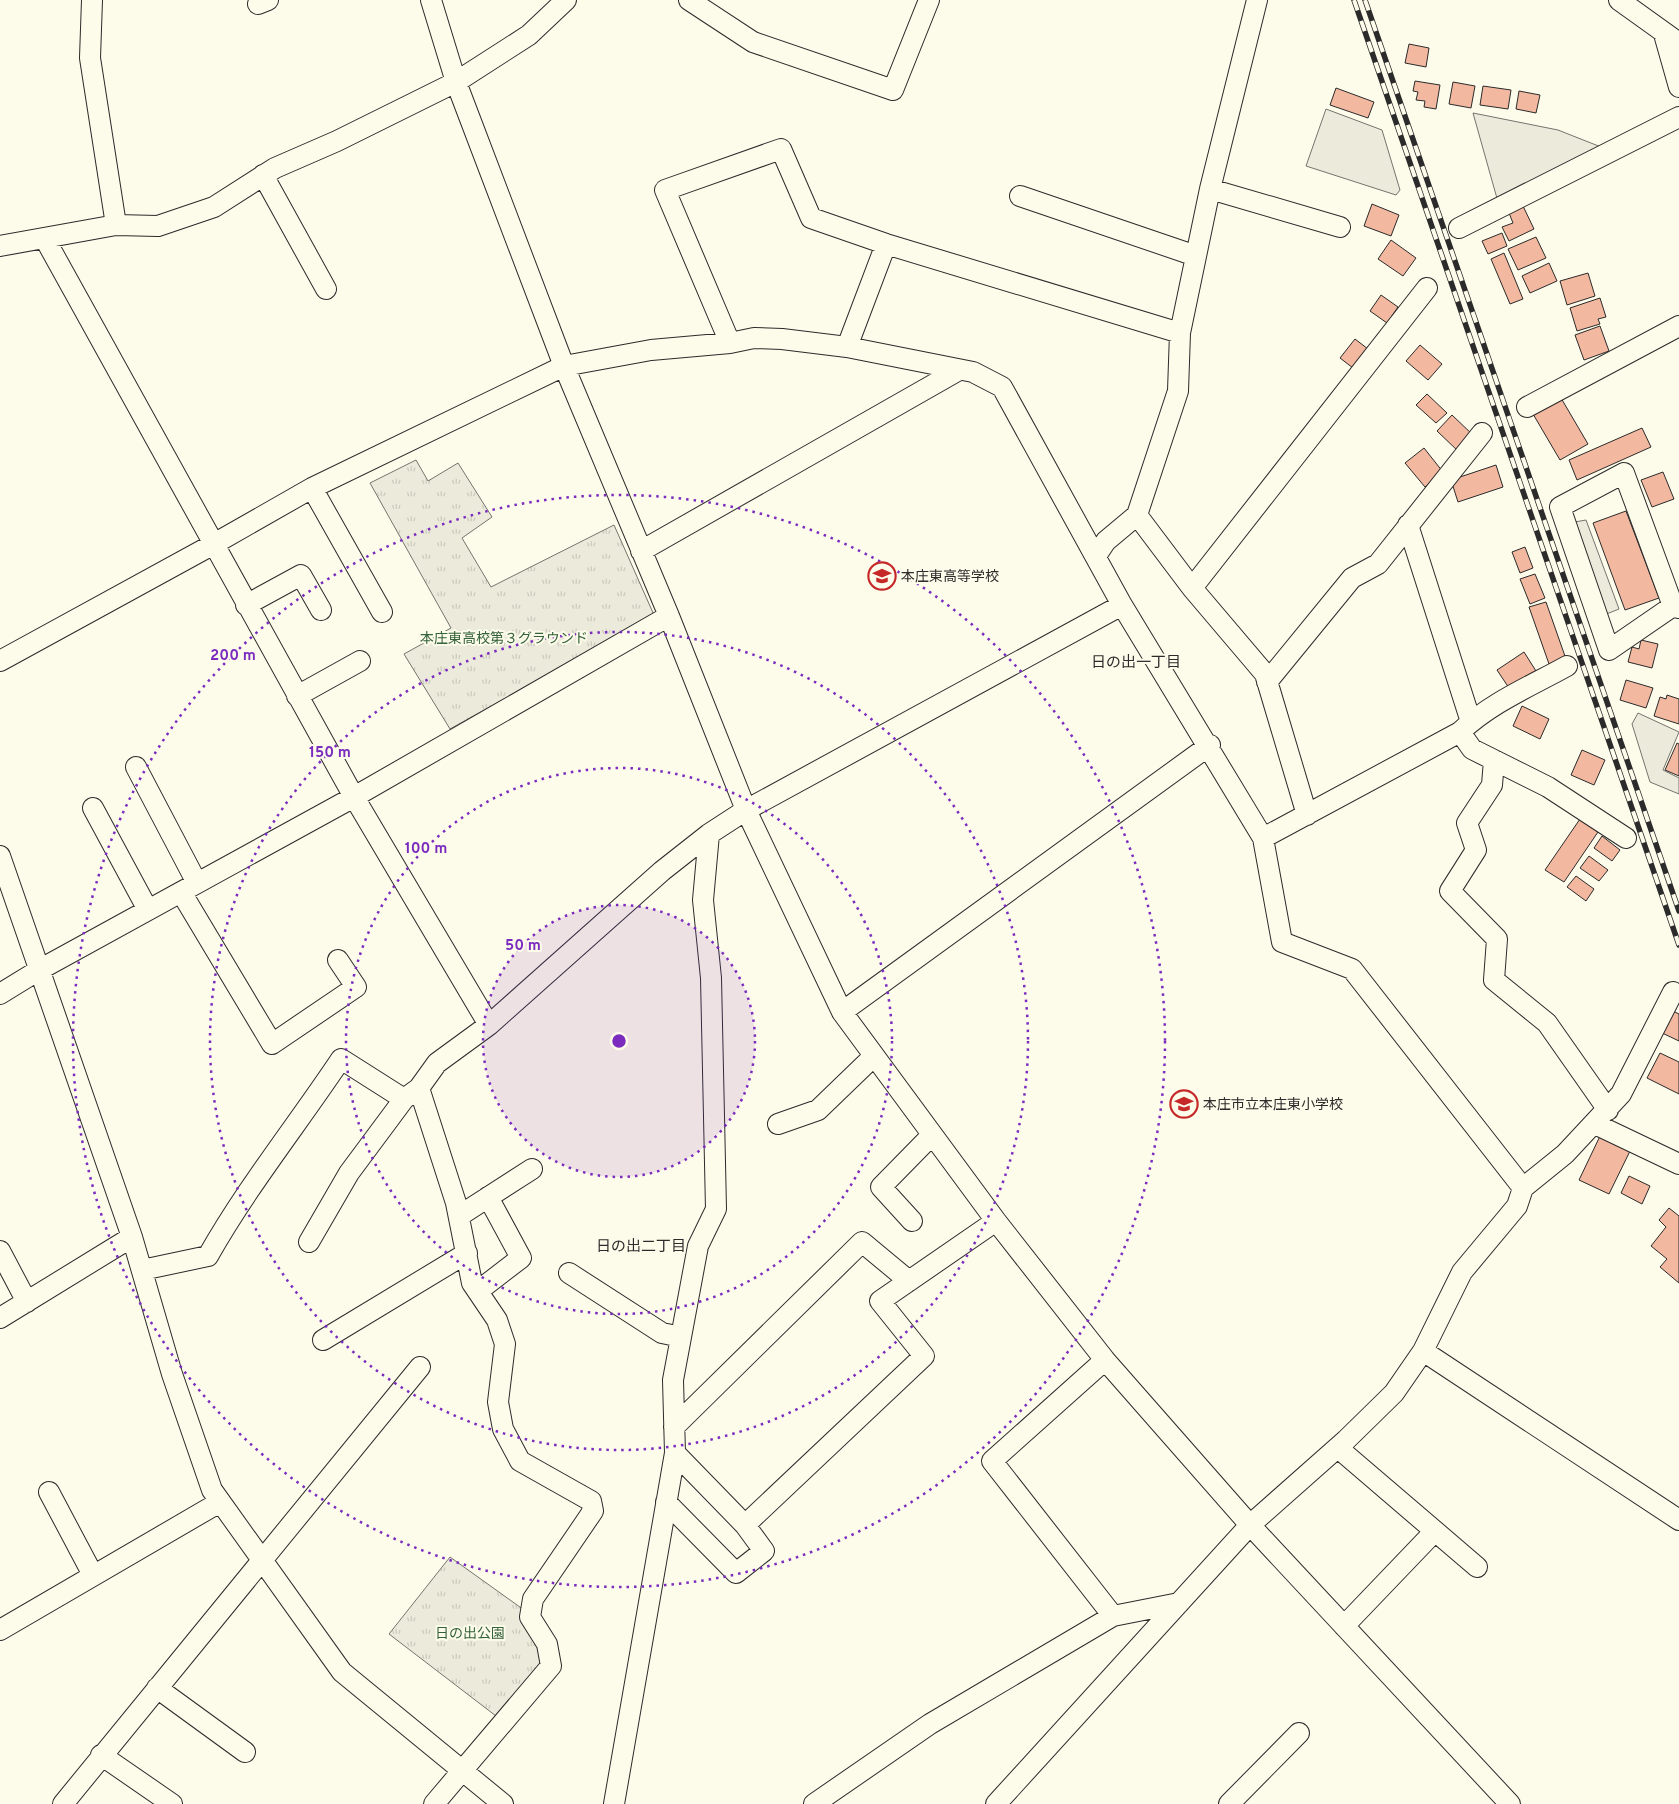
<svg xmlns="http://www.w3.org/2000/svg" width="1679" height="1804" font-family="Overpass,'Noto Sans JP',sans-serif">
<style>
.grass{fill:url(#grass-tufts);stroke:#74746e}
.parking{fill:#eceadb;stroke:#74746e}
.building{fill:#f2b8a0;stroke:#2b2b2b}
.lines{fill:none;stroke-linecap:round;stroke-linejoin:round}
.minor-casing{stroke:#2b2b2b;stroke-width:22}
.minor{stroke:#fdfbea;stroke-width:20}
.rail-casing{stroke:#2b2b2b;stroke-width:5.5}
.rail{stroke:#fdfbea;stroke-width:4;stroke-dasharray:11;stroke-linecap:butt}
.ring{fill:none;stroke:#7b2cbf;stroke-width:2.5;stroke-dasharray:2.5 5}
.labels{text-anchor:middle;stroke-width:4;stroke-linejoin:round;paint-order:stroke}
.poi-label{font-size:14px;fill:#2b2b2b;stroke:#fdfbea;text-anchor:start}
.park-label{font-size:14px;fill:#34623c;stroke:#fdfbea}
.neighbourhood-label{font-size:15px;fill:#2b2b2b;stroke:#fdfbea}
.centre{fill:#7b2cbf;stroke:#fdfbea;stroke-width:2.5}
.ring-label{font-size:15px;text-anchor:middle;font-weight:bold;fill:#7b2cbf;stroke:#fdfbea;stroke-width:4;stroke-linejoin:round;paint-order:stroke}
</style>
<defs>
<pattern id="grass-tufts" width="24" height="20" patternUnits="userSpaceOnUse" patternTransform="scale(1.25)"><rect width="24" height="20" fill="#ecebdb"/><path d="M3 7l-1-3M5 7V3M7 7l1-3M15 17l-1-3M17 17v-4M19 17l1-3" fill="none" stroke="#cbcabc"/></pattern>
</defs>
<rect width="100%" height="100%" fill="#fdfbea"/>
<path class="grass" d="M 416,460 L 428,481 L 458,463 L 492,517 L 462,538 L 491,587 L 614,525 L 654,615 L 450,729 L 404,654 L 451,628 L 370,483 Z
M 450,1557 L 524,1610 L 541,1647 L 543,1662 L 496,1716 L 389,1634 Z"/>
<path class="parking" d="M 1326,109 L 1382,130 L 1400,190 L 1396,195 L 1306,166 Z
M 1473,113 L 1558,130 L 1601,147 L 1498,202 Z
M 1586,520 L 1619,609 L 1604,615 L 1569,523 Z
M 1638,713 L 1679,732 L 1663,770 L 1679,778 L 1679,794 L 1650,782 L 1632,724 Z"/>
<path class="building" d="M 1409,44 L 1429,48 L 1426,67 L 1405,63 Z
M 1415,81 L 1440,85 L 1436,109 L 1424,107 L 1425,101 L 1416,100 L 1418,92 L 1413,91 Z
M 1453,82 L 1475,86 L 1471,108 L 1449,104 Z
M 1483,86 L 1511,90 L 1508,109 L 1480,105 Z
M 1336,88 L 1374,102 L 1368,118 L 1330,105 Z
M 1519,91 L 1540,95 L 1536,113 L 1516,109 Z
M 1372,204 L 1399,215 L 1391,236 L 1364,226 Z
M 1523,206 L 1534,229 L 1509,241 L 1502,227 L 1513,223 L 1509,213 Z
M 1502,233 L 1507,246 L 1488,254 L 1482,241 Z
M 1536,237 L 1546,258 L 1518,270 L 1508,249 Z
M 1391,240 L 1416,258 L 1403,276 L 1378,259 Z
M 1504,253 L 1523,299 L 1510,304 L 1491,259 Z
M 1549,263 L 1557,281 L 1530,293 L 1522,276 Z
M 1588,273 L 1595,296 L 1567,305 L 1560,281 Z
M 1381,295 L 1398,307 L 1387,323 L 1370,311 Z
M 1600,298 L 1606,317 L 1598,319 L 1600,324 L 1577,331 L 1570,308 Z
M 1600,326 L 1609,351 L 1584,360 L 1575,335 Z
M 1355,339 L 1368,349 L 1353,368 L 1340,358 Z
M 1420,345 L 1442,364 L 1428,380 L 1406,361 Z
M 1427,394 L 1447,413 L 1436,423 L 1416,405 Z
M 1561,398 L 1588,444 L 1560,460 L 1533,414 Z
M 1452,415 L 1474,436 L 1459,452 L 1437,431 Z
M 1642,428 L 1651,447 L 1577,480 L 1569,460 Z
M 1424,448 L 1443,472 L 1425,487 L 1405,463 Z
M 1496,465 L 1503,487 L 1458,502 L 1451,480 Z
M 1663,472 L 1674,499 L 1652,507 L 1641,480 Z
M 1626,511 L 1659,598 L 1625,610 L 1593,523 Z
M 1525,547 L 1533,568 L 1520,573 L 1512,552 Z
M 1535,574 L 1545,598 L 1530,604 L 1520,579 Z
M 1546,602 L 1566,659 L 1549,664 L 1529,607 Z
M 1641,640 L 1658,644 L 1652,668 L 1628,662 L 1632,647 L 1639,649 Z
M 1524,652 L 1536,671 L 1509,688 L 1497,670 Z
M 1626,680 L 1653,688 L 1646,708 L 1620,700 Z
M 1667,695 L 1679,699 L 1679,724 L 1654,716 L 1660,697 L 1666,699 Z
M 1522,706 L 1549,719 L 1540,739 L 1513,726 Z
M 1677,743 L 1679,744 L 1679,776 L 1665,770 Z
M 1582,750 L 1605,760 L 1594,785 L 1571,775 Z
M 1580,819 L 1598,832 L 1564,882 L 1545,870 Z
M 1602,836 L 1620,850 L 1612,861 L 1594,848 Z
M 1589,856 L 1608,870 L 1599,881 L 1580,868 Z
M 1576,876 L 1594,889 L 1586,901 L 1567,887 Z
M 1671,1010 L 1679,1014 L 1679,1041 L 1660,1032 Z
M 1660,1053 L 1679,1062 L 1679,1094 L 1647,1078 Z
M 1601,1134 L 1631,1149 L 1609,1194 L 1579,1180 Z
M 1629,1176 L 1650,1186 L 1642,1204 L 1621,1193 Z
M 1669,1208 L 1679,1216 L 1679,1283 L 1660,1267 L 1667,1259 L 1651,1246 L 1666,1227 L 1659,1220 Z"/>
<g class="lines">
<g class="minor-casing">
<path id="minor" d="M 92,0 L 90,58 L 116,225
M 431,0 L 456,82 L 564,366 L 669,616 L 746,810 L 842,1012 L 996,1221 L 1105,1360 L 1250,1525 L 1510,1804
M 689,0 L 753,42 L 893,90 L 929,0
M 1619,0 L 1679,43
M 258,4 L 268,0
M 1664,34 L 1679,87
M 263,175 L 326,289
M 1210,189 L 1340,227
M 1020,196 L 1196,256
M 1459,228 L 1679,117
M 45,239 L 354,797 L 489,1025
M 0,246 L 116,225 L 158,226 L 214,207 L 275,168 L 337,141 L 456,82 L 529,35 L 566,0
M 730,343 L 665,190 L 781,149 L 811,218 L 886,244 L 1180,333
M 847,347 L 886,244
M 1527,407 L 1679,326
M 312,488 L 382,612
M 1137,515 L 1192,588 L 1265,674 L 1307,815
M 1408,525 L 1471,722
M 641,551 L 959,370
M 1096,556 L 1106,541 L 1137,515 L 1178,391 L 1180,333 L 1210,189 L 1257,0
M 1192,588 L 1427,288
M 246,605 L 301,575 L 321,610
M 1673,606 L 1609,650 L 1560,507 L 1624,473 L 1673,606 L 1679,608
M 0,661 L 212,545 L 312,488 L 564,366 L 651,350 L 730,343 L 754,338 L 782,339 L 847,347 L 973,372 L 1002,387 L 1122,605 L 1263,838 L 1282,942 L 1352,969 L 1523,1188 L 1517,1206 L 1462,1272 L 1423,1351 L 1394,1393 L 1346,1440 L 1250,1525 L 996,1804
M 1267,682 L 1352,578 L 1378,564 L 1482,433
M 297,696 L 360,661
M 1460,732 L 1472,749 L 1548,787 L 1626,838
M 1494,760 L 1492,785 L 1467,823 L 1476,850 L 1450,891 L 1497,939 L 1494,980 L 1547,1023 L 1608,1110
M 136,767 L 197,883
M 93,808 L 148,910
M 1263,838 L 1460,732 C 1490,703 1531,686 1567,666
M 0,856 L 132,1237 L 172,1374 L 212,1490 L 342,1672 L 503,1804
M 181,892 L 272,1044 L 356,987 L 338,960
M 0,994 L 39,970 L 354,797 L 669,616
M 842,1012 L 1210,745
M 419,1088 L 456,1203 L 472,1283 L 497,1320 L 505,1344 L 498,1402 L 503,1429 L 520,1461 L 591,1501 L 593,1511 L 533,1599 L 530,1617 L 547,1644 L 551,1666 L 434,1804
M 778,1124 L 818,1110 L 874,1056
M 1595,1124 L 1679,1164
M 1523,1188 L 1565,1154 L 1621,1094 L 1673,992
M 459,1216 L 532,1169
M 912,1221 L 881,1187 L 932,1135
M 309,1242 L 349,1173 L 404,1099
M 0,1251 L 27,1302
M 142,1270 L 208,1256 C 247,1187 297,1125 341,1059 L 404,1099 L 419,1088 L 437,1063 L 489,1025 L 662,871 L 709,834 L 746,810 L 1122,605
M 569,1273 L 662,1333 L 681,1337
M 478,1291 L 521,1258 L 488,1197
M 0,1318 L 132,1237
M 323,1340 L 467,1253
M 1423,1351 L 1679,1520
M 1105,1360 L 992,1461 L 1113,1616
M 674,1427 L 862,1242 L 909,1281
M 1338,1448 L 1477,1567
M 675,1453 L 745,1525 L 924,1356 L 880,1301 L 996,1221
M 49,1492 L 93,1575
M 666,1502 L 736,1573 L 764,1551 L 745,1525
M 1344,1626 L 1435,1531
M 0,1630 L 220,1502
M 157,1688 L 245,1752
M 101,1755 L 172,1804
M 63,1804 L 420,1367
M 614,1804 L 675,1453 L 673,1380 L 698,1246 L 716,1209 L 711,978 L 703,900 L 709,834
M 814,1804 L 930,1724 L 1113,1616 L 1179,1603
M 1229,1804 L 1299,1733"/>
</g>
<use href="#minor" class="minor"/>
<g class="rail-casing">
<path id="rail" d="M 1354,0 L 1679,945
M 1365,0 L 1679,911"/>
</g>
<use href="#rail" class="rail"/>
</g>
<circle cx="619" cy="1041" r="136" fill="#7b2cbf" fill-opacity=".12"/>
<g class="ring">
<circle cx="619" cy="1041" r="136"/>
<circle cx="619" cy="1041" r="273"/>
<circle cx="619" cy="1041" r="409"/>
<circle cx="619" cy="1041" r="546"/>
</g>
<defs>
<g id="school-ring" transform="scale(1.4375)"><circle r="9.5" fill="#fdfbea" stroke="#c62828" stroke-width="1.5"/><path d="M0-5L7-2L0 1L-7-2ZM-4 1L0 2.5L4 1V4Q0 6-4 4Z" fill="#c62828"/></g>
</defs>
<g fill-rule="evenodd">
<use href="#school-ring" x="882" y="576"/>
<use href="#school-ring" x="1184" y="1104"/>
</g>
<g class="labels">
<g class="poi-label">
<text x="901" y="581">本庄東高等学校</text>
<text x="1203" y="1109">本庄市立本庄東小学校</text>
</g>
<g class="park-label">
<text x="504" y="643">本庄東高校第３グラウンド</text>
<text x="470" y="1638">日の出公園</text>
</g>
<g class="neighbourhood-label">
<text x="1136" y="667">日の出一丁目</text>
<text x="641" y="1251">日の出二丁目</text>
</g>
</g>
<circle cx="619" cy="1041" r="8" class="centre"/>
<g class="ring-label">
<text x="233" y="660">200 m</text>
<text x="330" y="757">150 m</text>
<text x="426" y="853">100 m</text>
<text x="523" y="950">50 m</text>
</g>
</svg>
